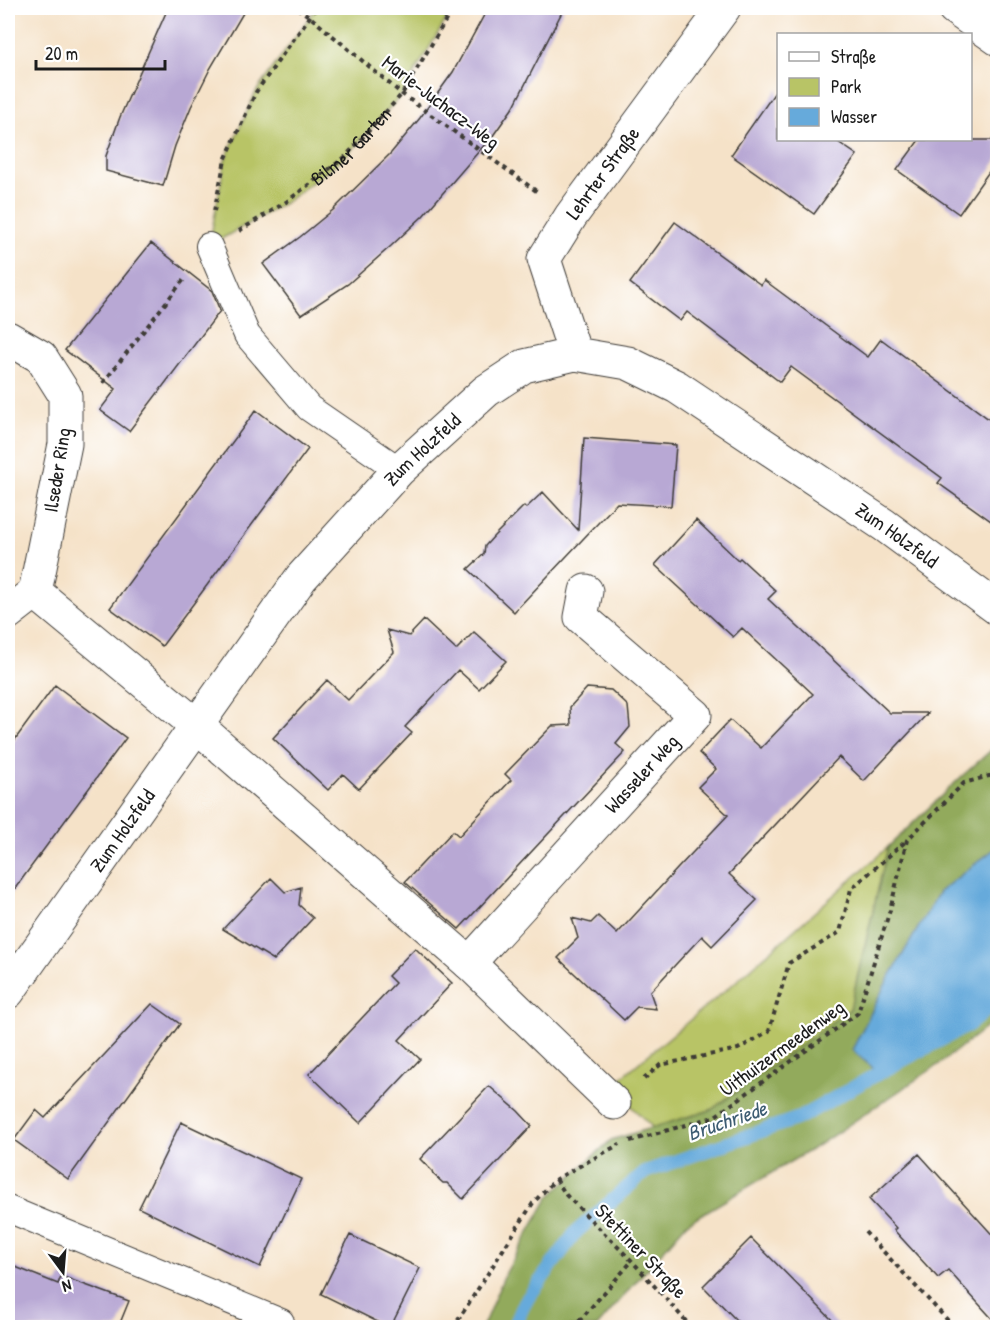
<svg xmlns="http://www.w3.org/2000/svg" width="1005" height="1335" font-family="'Patrick Hand',sans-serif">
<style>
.green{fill:#b8c466;stroke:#6a7041;stroke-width:1.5}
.forest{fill:#92aa5b;stroke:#57633c;stroke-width:1.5}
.water{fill:#66aadb;stroke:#41637c;stroke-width:1.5}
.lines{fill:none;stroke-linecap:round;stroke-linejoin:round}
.stream{stroke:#66aadb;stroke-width:14}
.building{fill:#b8a8d4}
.lane-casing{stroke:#3d3a36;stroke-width:28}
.street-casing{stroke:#3d3a36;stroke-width:35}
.path{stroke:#3d3a36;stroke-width:4;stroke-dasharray:4.5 4.5;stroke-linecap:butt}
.lane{stroke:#fff;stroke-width:26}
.street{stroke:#fff;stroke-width:33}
.labels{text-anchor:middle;stroke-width:4.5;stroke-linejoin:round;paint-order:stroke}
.street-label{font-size:20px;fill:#1c1c1c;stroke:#fff}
.water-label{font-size:21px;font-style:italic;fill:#3d5c72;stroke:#fff}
</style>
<rect width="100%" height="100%" fill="#fff"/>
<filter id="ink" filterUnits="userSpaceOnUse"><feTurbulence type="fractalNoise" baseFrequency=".0167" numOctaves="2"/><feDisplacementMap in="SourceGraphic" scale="12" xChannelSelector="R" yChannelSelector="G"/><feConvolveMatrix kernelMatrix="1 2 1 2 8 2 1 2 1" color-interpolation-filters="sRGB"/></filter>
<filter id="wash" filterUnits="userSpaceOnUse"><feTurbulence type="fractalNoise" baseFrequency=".008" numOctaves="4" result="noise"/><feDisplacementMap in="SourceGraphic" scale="24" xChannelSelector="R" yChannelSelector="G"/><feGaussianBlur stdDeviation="1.35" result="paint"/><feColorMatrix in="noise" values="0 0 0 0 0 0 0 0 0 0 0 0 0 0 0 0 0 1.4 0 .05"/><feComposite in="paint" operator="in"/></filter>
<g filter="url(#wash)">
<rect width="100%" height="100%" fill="#f5e2c8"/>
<path class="green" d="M 316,8 L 453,8 L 402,94 L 345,157 L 286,202 L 209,246 L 225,160 L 256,92 Z
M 888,847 L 850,1009 L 711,1110 L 653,1128 L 611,1086 L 733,984 Z"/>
<path class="forest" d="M 997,745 L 997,1019 L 938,1065 L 817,1146 L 687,1223 L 597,1327 L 482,1328 L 504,1276 L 549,1197 L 611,1140 L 711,1110 L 850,1009 L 888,847 L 961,777 Z"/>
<path class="water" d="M 997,847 L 997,1001 L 967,1026 L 879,1073 L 852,1050 L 886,983 L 939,892 Z"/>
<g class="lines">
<path class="stream" d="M 514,1328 L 525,1302 L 576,1232 L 645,1172 L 799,1118 L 879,1073 L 967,1026 L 998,1001"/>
</g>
<g id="blocks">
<path class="building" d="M 168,8 L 246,8 L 210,69 L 191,107 L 175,146 L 163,186 L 106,171 L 106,156 L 120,117 Z
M 488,8 L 564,8 L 514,106 L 487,144 L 486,143 L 423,216 L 391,246 L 348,284 L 301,315 L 263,264 L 300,237 L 333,210 L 391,153 L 420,118 L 453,72 Z
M 778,88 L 778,140 L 835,140 L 857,155 L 814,214 L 731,155 Z
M 919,140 L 998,140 L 998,159 L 959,214 L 897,170 Z
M 675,222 L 761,285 L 764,280 L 868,357 L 881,339 L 998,426 L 998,526 L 938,483 L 942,478 L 791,367 L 780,382 L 687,312 L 680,321 L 630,283 Z
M 151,243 L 212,291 L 220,311 L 129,431 L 100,410 L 116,389 L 65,350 Z
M 256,410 L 308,449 L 162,646 L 110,608 Z
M 584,438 L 676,445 L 671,506 L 617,503 L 514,612 L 468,569 L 484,554 L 485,546 L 494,536 L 524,506 L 526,508 L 543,492 L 578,530 Z
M 696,520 L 738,560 L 740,558 L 776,591 L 768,599 L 890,713 L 928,713 L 864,781 L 839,757 L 729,874 L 757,900 L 712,946 L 702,936 L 650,992 L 656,1009 L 637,1007 L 624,1020 L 558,958 L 578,938 L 572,918 L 591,923 L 598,916 L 617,934 L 678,868 L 728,815 L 698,787 L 716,769 L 699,753 L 730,720 L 761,748 L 813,694 L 742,628 L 733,637 L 655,565 Z
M 424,620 L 456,650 L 474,632 L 506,661 L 479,689 L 458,670 L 405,727 L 412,733 L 359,789 L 343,774 L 328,790 L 273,738 L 327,680 L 348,700 L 394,652 L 387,630 L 409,636 Z
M 55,685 L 126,738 L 8,898 L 8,749 Z
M 587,688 L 611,690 L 628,706 L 630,727 L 616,744 L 625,752 L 459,929 L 405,882 L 453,831 L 459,836 L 511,780 L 505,774 L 552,726 L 571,725 L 570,707 Z
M 271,878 L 285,892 L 301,887 L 299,905 L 313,918 L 274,960 L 223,929 Z
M 415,948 L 452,983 L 399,1040 L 420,1059 L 360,1123 L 309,1074 L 395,983 L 388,976 Z
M 152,1004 L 180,1024 L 68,1179 L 14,1140 L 36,1110 L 45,1118 Z
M 489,1086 L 518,1111 L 532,1126 L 463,1199 L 447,1183 L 443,1183 L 433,1174 L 432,1171 L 420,1159 Z
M 181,1122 L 301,1179 L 260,1267 L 139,1208 Z
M 919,1154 L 998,1241 L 998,1325 L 948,1270 L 938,1278 L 894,1230 L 896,1228 L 869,1199 Z
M 350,1235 L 420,1268 L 390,1328 L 321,1294 Z
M 751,1238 L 840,1328 L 744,1328 L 703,1286 Z
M 8,1264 L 58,1284 L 61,1276 L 129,1301 L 118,1328 L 8,1328 Z"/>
</g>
</g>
<g filter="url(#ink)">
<use href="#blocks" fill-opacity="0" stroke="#3d3a36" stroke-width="1.5"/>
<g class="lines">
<g class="lane-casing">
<path id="lane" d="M 209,246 L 247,335 L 309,408 L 399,470
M 8,1209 L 281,1322"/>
</g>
<g class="street-casing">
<g id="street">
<path d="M 954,8 L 998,39"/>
<path d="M 8,338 L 41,357 L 65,395 L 65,444 L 35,592 L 196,725 L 469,963 L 614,1103"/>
<path id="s2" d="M 575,354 L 544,259 L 571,216 L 724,8"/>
<path d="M 8,613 L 35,592"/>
<path id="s3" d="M 469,963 L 695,715 L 581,617 L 586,591"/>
<path id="s4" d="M 8,992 L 301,578 L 399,470 L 486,391 L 524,366 L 575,354 L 628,363 L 677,387 L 884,525 L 998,609"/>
</g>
</g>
<g class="path">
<path d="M 297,8 L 309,16 L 402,94 L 539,193"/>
<path d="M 214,211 L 225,160 L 256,92 L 316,8"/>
<path id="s1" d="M 239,231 L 286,202 L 345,157 L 402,94 L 453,8"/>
<path d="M 103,383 L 185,278"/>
<path d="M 644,1079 L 660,1065 L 738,1049 L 769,1031 L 789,963 L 840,932 L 851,889 L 906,841"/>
<path d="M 630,1141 L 714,1117 L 858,1013 L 890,910 L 907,840 L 964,783 L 989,776 L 998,776"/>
<path d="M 556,1179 L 566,1195 L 632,1261 L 692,1328"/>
<path d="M 865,1232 L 955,1328"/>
<path d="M 453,1328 L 533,1203 L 556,1179 L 620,1144"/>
<path d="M 573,1328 L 632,1261"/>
</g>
<use href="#lane" class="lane"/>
<use href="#street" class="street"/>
</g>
</g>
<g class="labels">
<g class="street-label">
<text transform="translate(441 102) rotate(37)" y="7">Marie-Juchacz-Weg</text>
<text dy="7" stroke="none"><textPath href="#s1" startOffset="141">Bilmer Garten</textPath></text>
<text dy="7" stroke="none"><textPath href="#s2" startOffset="204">Lehrter Straße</textPath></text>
<text dy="7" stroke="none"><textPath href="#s4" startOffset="684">Zum Holzfeld</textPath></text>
<text transform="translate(57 470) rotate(-81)" y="7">Ilseder Ring</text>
<text dy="7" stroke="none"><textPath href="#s4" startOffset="1242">Zum Holzfeld</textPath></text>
<text dy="7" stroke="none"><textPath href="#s3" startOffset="256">Wasseler Weg</textPath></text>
<text dy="7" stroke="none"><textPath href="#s4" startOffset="198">Zum Holzfeld</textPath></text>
<text transform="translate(782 1048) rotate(-36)" y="7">Uithuizermeedenweg</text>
<text transform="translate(641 1251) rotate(46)" y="7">Stettiner Straße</text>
</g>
<g class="water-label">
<text transform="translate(727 1121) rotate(-19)" y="7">Bruchriede</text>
</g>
</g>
<rect width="1005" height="1335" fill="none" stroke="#fff" stroke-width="30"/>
<rect x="777" y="33" width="195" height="108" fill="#ffffff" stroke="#a4a4a4" stroke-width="1.5"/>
<rect x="789" y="52" width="30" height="9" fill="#ffffff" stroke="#a4a4a4" stroke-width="1.5"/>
<text x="831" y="63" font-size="18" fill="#1c1c1c">Straße</text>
<rect x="789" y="78" width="30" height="18" fill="#b8c466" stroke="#a4a4a4" stroke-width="1.5"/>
<text x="831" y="93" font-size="18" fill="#1c1c1c">Park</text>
<rect x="789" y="108" width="30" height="18" fill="#66aadb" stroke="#a4a4a4" stroke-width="1.5"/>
<text x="831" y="123" font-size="18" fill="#1c1c1c">Wasser</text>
<g transform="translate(63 1272) rotate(164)" stroke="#ffffff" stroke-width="4.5" paint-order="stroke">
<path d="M0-4.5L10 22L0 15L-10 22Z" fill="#1c1c1c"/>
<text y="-9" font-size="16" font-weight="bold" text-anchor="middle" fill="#1c1c1c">N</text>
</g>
<path d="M36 60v9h129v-9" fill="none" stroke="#1c1c1c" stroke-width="3"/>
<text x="45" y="60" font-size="18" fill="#1c1c1c" stroke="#ffffff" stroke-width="4.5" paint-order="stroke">20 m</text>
</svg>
